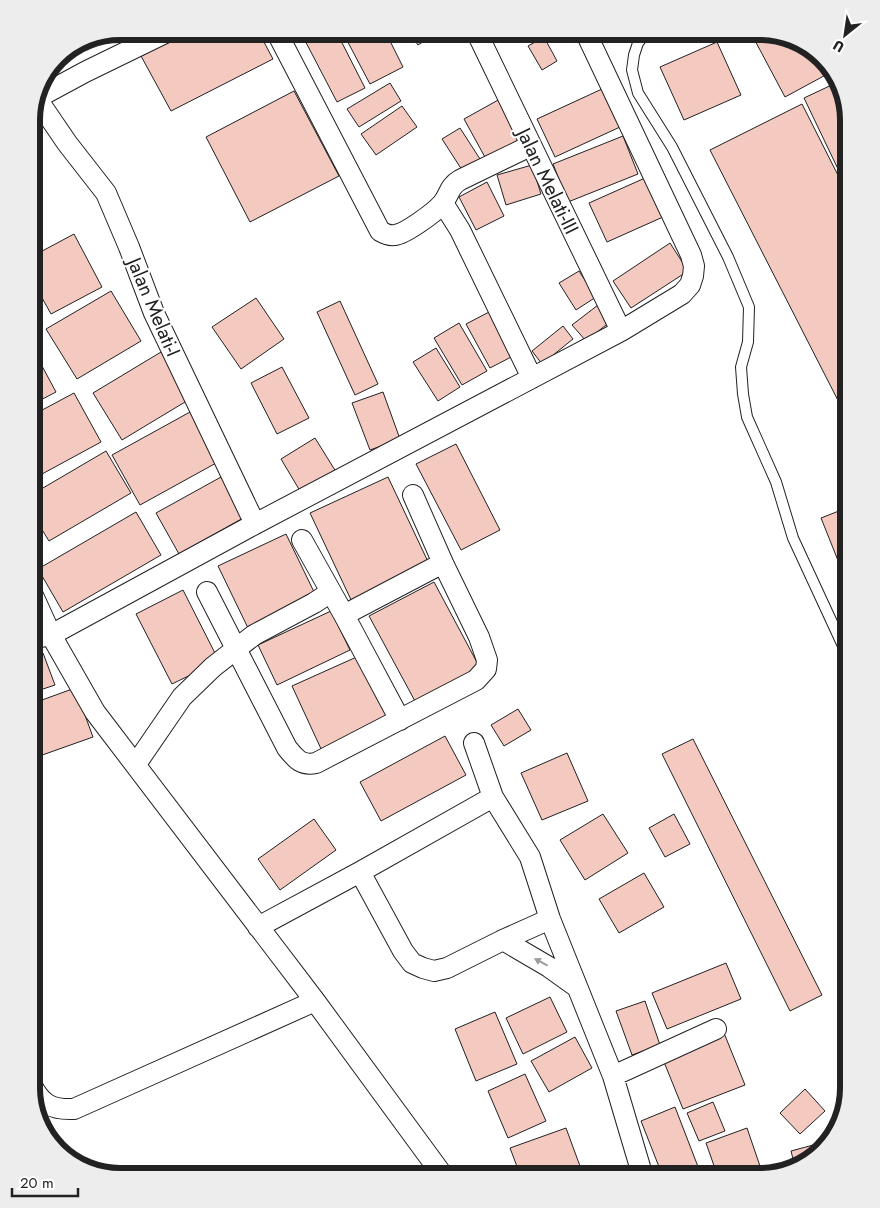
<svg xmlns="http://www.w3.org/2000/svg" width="880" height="1208" font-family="Jost,sans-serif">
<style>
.building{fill:#f3c9c0;stroke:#222}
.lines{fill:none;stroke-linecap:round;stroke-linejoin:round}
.service-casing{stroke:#222;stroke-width:12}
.minor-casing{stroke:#222;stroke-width:22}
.service{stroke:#fff;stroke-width:10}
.minor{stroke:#fff;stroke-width:20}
.oneway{fill:#9c9c9c}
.labels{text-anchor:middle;stroke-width:4;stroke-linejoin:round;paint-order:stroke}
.street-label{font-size:20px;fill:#222;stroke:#fff}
.rim{fill:none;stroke:#222;stroke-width:6}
</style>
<rect width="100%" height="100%" fill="#fff"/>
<path class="building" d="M 188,31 L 258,31 L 273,59 L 171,111 L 141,56 Z
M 300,31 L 336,31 L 365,88 L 337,102 Z
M 342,31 L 385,31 L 403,67 L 370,84 Z
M 409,31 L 440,31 L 418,45 Z
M 522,31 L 535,31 L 524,37 Z
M 760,31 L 766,31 L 805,43 L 833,71 L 785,97 L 752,35 Z
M 544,37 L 557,61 L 542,70 L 528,46 Z
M 717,42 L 741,95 L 684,120 L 660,67 Z
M 838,82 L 849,120 L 849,192 L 804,98 Z
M 390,83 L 401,101 L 359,127 L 347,109 Z
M 602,89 L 620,127 L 555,157 L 537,119 Z
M 294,91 L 339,176 L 250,222 L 206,137 Z
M 500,99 L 522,138 L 486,159 L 464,119 Z
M 802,104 L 849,197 L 849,422 L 710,150 Z
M 402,106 L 417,127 L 376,155 L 361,134 Z
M 460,128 L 480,159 L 462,170 L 442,139 Z
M 623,136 L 638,174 L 568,202 L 553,164 Z
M 532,165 L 541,194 L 506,205 L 497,175 Z
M 645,178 L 663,217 L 607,242 L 589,203 Z
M 487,182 L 504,216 L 476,230 L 459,197 Z
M 74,234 L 102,287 L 51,314 L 31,278 L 31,257 Z
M 670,243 L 688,271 L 631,308 L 613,281 Z
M 579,271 L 596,297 L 576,310 L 559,283 Z
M 111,291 L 141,341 L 77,379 L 46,329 Z
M 256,298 L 284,339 L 241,369 L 212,327 Z
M 340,301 L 378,384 L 355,395 L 317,312 Z
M 598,305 L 611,321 L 586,341 L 572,325 Z
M 491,311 L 515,355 L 490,368 L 466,324 Z
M 459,323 L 487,371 L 462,385 L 434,338 Z
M 563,326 L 573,339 L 542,364 L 532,351 Z
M 436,348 L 460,387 L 438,401 L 413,362 Z
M 161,352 L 190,399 L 122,440 L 93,393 Z
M 35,353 L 56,392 L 31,405 L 31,354 Z
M 282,367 L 309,418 L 277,434 L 251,383 Z
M 383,392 L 400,439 L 370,450 L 352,403 Z
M 74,393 L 101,442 L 31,480 L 31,416 Z
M 190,412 L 218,462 L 140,505 L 112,455 Z
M 315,438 L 338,475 L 303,496 L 281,459 Z
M 456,444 L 500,530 L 461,550 L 416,464 Z
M 106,451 L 131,493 L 49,541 L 31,512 L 31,495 Z
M 221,477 L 245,517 L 179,554 L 156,513 Z
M 388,477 L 431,568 L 353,604 L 310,513 Z
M 849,507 L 849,588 L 821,518 Z
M 136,512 L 161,555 L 63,612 L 38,569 Z
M 286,534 L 316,596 L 248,628 L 218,566 Z
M 434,582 L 480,668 L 416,703 L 369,616 Z
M 183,590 L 219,661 L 172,684 L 136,614 Z
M 331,611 L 350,650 L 277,685 L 258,645 Z
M 31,613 L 38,629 L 31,631 Z
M 43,653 L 55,685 L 31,693 L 31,657 Z
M 361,655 L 391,721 L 322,751 L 292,686 Z
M 75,688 L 93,737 L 31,759 L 31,704 Z
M 518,709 L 531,730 L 504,746 L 491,725 Z
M 445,736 L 466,775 L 381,821 L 360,782 Z
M 693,739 L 822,995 L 790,1011 L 662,754 Z
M 567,753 L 588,801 L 542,820 L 521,773 Z
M 603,814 L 628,853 L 585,880 L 560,840 Z
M 674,814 L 690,844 L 665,857 L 649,828 Z
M 314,819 L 336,850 L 280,890 L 258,859 Z
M 644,873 L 664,907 L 619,933 L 599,899 Z
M 726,963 L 741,999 L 667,1029 L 652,993 Z
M 550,997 L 567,1032 L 523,1054 L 506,1018 Z
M 645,1001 L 660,1045 L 632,1055 L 616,1011 Z
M 495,1012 L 517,1064 L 476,1081 L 455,1029 Z
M 724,1033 L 745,1085 L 683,1109 L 662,1057 Z
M 575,1037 L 592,1068 L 549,1092 L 531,1061 Z
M 525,1074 L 546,1121 L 508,1138 L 488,1091 Z
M 805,1089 L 825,1111 L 800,1134 L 780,1113 Z
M 713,1102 L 725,1131 L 699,1141 L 687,1113 Z
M 675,1107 L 702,1177 L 663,1177 L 641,1121 Z
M 566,1128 L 584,1177 L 521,1177 L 510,1148 Z
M 747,1128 L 762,1172 L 749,1177 L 718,1177 L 706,1143 Z
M 828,1141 L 805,1165 L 795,1167 L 791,1151 Z"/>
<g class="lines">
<g class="service-casing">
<path id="service" d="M 651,31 L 645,34 L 638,43 L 634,55 L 632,70 L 638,93 L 672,147 L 728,257 L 749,307 L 748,342 L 741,367 L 743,394 L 747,417 L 776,482 L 793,538 L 849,659"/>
</g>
<g class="minor-casing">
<path id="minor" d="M 276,31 L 380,231 C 385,234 390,236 395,235 C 405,234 434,213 442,204 C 450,195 448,187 460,180 L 530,146
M 476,31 L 621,331
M 35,99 L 85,72 L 169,31
M 37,99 L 67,143 L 106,193 L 129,247 L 154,313 L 255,524
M 443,203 L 460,230 L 532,378
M 302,540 L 344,615 L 400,720
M 31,591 L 51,635 L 95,712 L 315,1001 L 444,1177
M 207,592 L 287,748 C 296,759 301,766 316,763 L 476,680 L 486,669 L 487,660 L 479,637 L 443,563 L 413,495
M 344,615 L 443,563
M 31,639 L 51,635 L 255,524 L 621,331 L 682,294 L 690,285 L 693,276 L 694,266 L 691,255 L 585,31
M 474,743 L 493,797 L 530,857 L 550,919 L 613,1076 L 643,1177
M 136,764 L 182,697 L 213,667 L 254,635 L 314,603 L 331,592
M 360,872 L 403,951 L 412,963 L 423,968 L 434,971 L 447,968 L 503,940 L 550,919
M 258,927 L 360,872 L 493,797
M 503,940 L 549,967 L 577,987
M 613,1076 L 716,1029
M 31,1084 C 41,1104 51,1110 74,1109 L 315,1001"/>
</g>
<use href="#service" class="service"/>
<use href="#minor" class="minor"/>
</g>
<defs><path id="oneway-solid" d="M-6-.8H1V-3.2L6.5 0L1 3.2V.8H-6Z" transform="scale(1.25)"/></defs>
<use class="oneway" href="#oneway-solid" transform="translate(541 962) rotate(-152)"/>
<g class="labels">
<g class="street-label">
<text transform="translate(548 181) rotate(64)" y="7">Jalan Melati-III</text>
<text transform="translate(154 307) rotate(67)" y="7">Jalan Melati-I</text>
</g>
</g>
<path d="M0 0H880V1208H0ZM120 40H760A80 80 0 0 1 840 120V1088A80 80 0 0 1 760 1168H120A80 80 0 0 1 40 1088V120A80 80 0 0 1 120 40Z" fill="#ededed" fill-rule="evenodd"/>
<path class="rim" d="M120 40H760A80 80 0 0 1 840 120V1088A80 80 0 0 1 760 1168H120A80 80 0 0 1 40 1088V120A80 80 0 0 1 120 40Z"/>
<g transform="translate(845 35) rotate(210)" stroke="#ffffff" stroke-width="4" paint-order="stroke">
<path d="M0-4L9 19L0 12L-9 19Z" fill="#222222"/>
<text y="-8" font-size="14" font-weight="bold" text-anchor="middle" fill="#222222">U</text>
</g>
<path d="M12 1188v8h66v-8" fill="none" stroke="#222222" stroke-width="2.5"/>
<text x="20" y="1188" font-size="15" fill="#222222" stroke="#ffffff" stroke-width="4" paint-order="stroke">20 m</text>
</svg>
